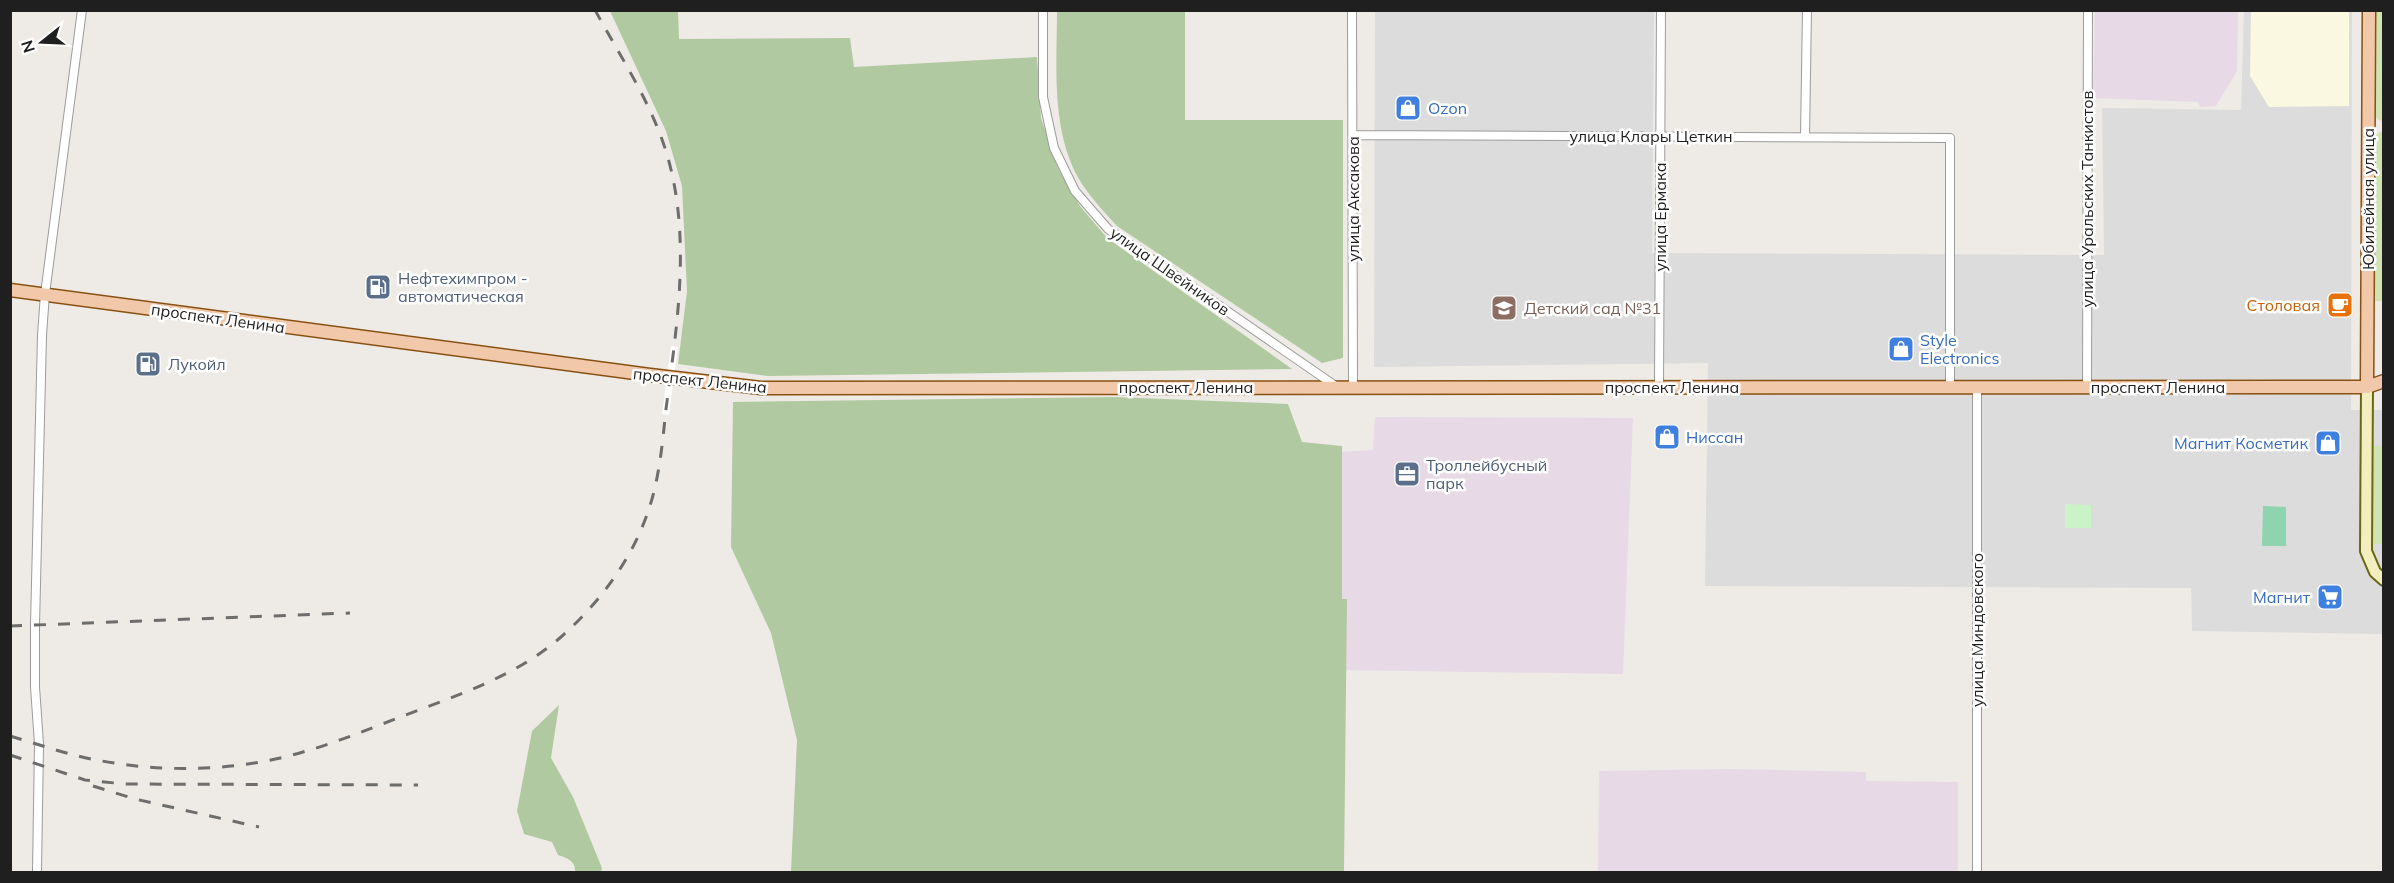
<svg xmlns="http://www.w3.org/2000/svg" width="2394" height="883" font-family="Mulish,sans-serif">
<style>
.residential{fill:#dddcdc}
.industrial{fill:#e7d9e6}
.education{fill:#fbf8e2}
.grass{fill:#d0e3b2}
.forest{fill:#b1c9a0}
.park{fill:#cbf3c8}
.pitch{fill:#8dd4af}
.pier{fill:#fff}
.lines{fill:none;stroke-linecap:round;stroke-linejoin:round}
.street-casing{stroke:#9c9c9c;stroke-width:10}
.secondary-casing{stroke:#6a6812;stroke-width:14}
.primary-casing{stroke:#885111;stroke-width:15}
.street{stroke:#fff;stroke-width:8}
.secondary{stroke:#f2eec0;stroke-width:10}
.primary{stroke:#f1c8a9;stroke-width:12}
.rail{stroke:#6d6d6d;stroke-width:3;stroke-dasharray:12 12;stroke-linecap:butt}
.labels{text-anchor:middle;stroke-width:5;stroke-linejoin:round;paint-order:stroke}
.shop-label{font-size:16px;fill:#366cbe;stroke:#fff;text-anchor:start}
.street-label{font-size:16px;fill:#1f1f1f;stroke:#fff}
.service-label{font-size:16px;fill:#4e5e75;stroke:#fff;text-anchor:start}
.food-label{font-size:16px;fill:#c56008;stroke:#fff;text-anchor:end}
.education-label{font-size:16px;fill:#785e54;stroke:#fff;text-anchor:start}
</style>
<rect width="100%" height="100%" fill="#eeebe6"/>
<path class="residential" d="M 1375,11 L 1654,11 L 1652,253 L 2104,255 L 2102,108 L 2241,110 L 2244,11 L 2352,11 L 2351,410 L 2383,410 L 2383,634 L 2192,631 L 2191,588 L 1705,586 L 1708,363 L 1374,367 Z"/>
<path class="industrial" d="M 2095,11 L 2238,11 L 2237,71 L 2216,106 L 2200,107 L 2198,102 L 2093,98 Z
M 1375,417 L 1633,418 L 1623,674 L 1338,670 L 1339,452 L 1373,450 Z
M 1731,769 L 1866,772 L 1866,781 L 1958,782 L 1958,872 L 1598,872 L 1599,771 Z"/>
<path class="education" d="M 2251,11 L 2349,11 L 2349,106 L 2269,107 L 2250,76 Z"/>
<path class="grass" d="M 2376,11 L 2383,11 L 2382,121 L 2377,119 L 2375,114 Z
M 2380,132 L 2383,132 L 2383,301 L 2373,301 L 2376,135 Z
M 2370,446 L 2383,446 L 2383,544 L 2369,544 Z"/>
<path class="forest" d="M 610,11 L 678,11 L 679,39 L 850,38 L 854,67 L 1037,57 L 1041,118 L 1058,168 L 1080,206 L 1107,238 L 1292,369 L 768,376 L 678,364 L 687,291 L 682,186 L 666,131 Z
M 1057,11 L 1185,11 L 1185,120 L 1343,120 L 1343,358 L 1322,363 L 1117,226 C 1105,213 1092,199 1082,184 C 1050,133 1057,67 1057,11 Z
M 1114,397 L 1288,404 L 1302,442 L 1342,446 L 1342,599 L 1347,599 L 1344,872 L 791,872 L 797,740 L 771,633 L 731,547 L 733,402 Z
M 559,705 L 551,758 L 573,797 L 602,868 L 601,872 L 575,872 C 576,861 567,858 558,855 L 552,842 L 524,834 L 517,811 L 532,731 Z"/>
<path class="park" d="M 2065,504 L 2091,505 L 2091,528 L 2065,528 Z"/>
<path class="pitch" d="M 2263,506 L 2286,507 L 2286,546 L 2262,546 Z"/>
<path class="pier" d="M 671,346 L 678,347 L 669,415 L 662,414 Z"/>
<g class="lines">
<g class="street-casing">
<path id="street" d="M 1043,10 L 1043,97 L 1054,148 L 1075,191 L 1108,229 L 1337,387
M 1352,10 L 1353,387
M 1353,135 L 1950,138 L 1950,387
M 1805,137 L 1807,10
M 1659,387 L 1661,10
M 2087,387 L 2088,10
M 37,872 L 39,744 L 35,687 L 35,625 L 42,335 L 45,294 L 82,10
M 1977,872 L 1977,387"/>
</g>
<g class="secondary-casing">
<path id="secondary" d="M 2367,387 L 2366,551 L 2375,572 L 2384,580"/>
</g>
<g class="primary-casing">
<path id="primary" d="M 10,290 L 650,375 L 761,388 L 2367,387 L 2384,381
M 2367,387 L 2369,10"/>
</g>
<use href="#street" class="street"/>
<use href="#secondary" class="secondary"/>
<use href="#primary" class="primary"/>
<path class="rail" d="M 10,626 L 350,613
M 10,736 C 41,745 71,756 102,761 C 167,773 239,771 303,752 C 335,743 366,730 398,718 C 454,696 514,678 561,637 C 597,605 628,565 645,520 C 659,484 662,447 666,409 C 677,325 691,240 668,158 C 653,105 621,58 595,10
M 10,755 L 85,780 L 125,784 L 418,785
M 93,786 L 135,799 L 259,827"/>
</g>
<defs>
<g id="shop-square" transform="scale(1.35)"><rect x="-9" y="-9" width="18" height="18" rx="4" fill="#3f7fe0" stroke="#fff"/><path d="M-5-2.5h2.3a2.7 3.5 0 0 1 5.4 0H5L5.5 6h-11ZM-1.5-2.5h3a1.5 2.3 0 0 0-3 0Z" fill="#fff"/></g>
<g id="fuel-square" transform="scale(1.35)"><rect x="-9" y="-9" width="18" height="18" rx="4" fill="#5c6f8a" stroke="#fff"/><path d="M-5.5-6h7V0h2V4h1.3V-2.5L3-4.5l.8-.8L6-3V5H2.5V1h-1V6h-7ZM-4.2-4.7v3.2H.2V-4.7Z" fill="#fff"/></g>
<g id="cafe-square" transform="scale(1.35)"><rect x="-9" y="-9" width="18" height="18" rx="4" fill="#e8710a" stroke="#fff"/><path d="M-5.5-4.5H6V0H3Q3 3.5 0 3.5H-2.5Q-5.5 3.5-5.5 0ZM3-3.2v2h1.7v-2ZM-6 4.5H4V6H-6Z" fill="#fff"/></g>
<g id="school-square" transform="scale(1.35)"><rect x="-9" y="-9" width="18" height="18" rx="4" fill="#8d6e63" stroke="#fff"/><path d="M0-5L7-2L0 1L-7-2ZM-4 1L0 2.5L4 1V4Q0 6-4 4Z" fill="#fff"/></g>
<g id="office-square" transform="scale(1.35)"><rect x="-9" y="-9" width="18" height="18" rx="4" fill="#5c6f8a" stroke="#fff"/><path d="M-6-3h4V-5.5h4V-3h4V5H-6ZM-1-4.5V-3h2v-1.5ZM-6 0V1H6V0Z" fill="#fff"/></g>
<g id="supermarket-square" transform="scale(1.35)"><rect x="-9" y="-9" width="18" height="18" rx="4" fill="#3f7fe0" stroke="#fff"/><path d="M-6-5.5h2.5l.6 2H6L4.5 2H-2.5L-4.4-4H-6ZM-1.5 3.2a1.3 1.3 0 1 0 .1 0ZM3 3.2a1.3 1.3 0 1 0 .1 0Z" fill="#fff"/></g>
</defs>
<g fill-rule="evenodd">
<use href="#shop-square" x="1408" y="108"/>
<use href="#fuel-square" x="378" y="287"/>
<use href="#cafe-square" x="2340" y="305"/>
<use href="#school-square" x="1504" y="308"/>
<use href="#shop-square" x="1901" y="349"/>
<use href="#fuel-square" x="148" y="364"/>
<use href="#shop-square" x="1667" y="437"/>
<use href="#shop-square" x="2328" y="443"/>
<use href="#office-square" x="1407" y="474"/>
<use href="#supermarket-square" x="2330" y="597"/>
</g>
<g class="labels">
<g class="shop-label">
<text x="1428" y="114">Ozon</text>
<text x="1920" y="346">Style<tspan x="1920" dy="18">Electronics</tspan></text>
<text x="1686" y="443">Ниссан</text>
<text x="2308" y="449" text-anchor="end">Магнит Косметик</text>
<text x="2310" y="603" text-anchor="end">Магнит</text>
</g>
<g class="street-label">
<text x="1651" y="142">улица Клары Цеткин</text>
<text transform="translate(1353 199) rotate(-90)" y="6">улица Аксакова</text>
<text transform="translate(2087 199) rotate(-90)" y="6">улица Уральских Танкистов</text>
<text transform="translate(2368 199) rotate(-90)" y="6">Юбилейная улица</text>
<text transform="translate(1660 217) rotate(-90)" y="6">улица Ермака</text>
<text transform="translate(1170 271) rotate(35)" y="6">улица Швейников</text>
<text transform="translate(218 318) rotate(8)" y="6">проспект Ленина</text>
<text transform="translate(700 380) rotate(6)" y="6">проспект Ленина</text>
<text x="1186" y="393">проспект Ленина</text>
<text x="1672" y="393">проспект Ленина</text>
<text x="2158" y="393">проспект Ленина</text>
<text transform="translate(1977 630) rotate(-90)" y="6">улица Миндовского</text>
</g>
<g class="service-label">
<text x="398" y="284">Нефтехимпром -<tspan x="398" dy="18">автоматическая</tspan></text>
<text x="168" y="370">Лукойл</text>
<text x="1426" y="471">Троллейбусный<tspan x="1426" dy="18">парк</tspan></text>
</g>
<g class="food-label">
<text x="2320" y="311">Столовая</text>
</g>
<g class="education-label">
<text x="1524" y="314">Детский сад №31</text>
</g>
</g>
<rect width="2394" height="883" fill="none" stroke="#1f1f1f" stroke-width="24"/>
<g transform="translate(42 42) rotate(252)" stroke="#ffffff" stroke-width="4.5" paint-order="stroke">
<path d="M0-4.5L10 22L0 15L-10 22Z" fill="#1f1f1f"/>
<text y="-9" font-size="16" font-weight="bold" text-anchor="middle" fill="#1f1f1f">N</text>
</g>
</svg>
